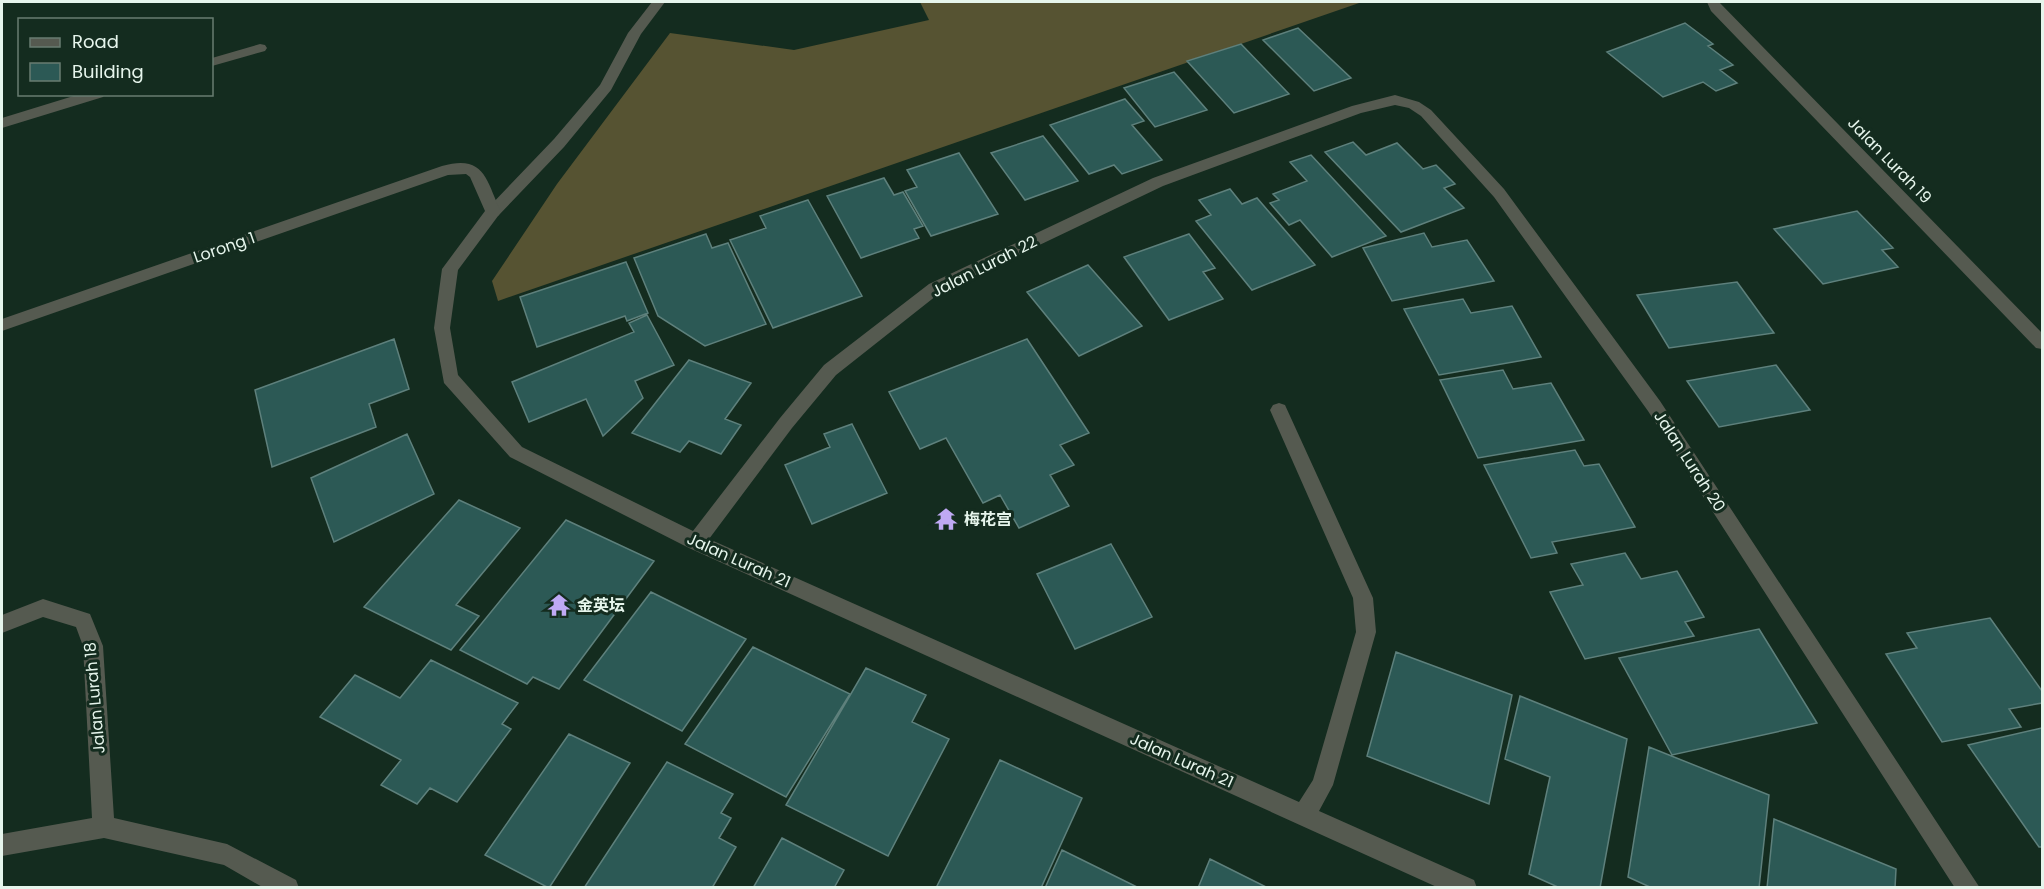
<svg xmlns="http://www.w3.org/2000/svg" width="2044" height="889" font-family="Poppins,'Noto Sans SC',sans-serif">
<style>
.forest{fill:#565332}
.building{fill:#2c5955;stroke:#5e807c;stroke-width:1.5}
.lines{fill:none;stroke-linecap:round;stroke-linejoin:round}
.service{fill:#555a50;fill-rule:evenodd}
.minor{fill:#555a50;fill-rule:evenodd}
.labels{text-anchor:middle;stroke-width:6;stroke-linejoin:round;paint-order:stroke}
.street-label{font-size:16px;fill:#e6f5ec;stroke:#142c1f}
.poi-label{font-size:16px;font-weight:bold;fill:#e6f5ec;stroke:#142c1f;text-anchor:start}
</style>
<rect width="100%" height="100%" fill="#142c1f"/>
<path class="forest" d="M 920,2 L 1362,2 L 498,301 L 492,281 L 557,184 L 670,33 L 794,50 L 929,20 Z"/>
<path class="building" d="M 1685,23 L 1713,44 L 1708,46 L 1733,65 L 1720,70 L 1737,83 L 1716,91 L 1703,82 L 1663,97 L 1607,52 Z
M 1298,28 L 1351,78 L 1314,91 L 1263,40 Z
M 1241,44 L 1289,94 L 1234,113 L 1187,61 Z
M 1174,72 L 1207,110 L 1155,127 L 1124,88 Z
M 1125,99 L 1144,121 L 1132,125 L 1162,160 L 1122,174 L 1114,165 L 1089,174 L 1050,125 Z
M 1043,136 L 1078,181 L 1025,200 L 991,153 Z
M 1353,142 L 1366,155 L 1397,143 L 1423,169 L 1436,165 L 1455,184 L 1444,188 L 1464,208 L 1401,232 L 1325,152 Z
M 959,153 L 998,214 L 931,236 L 905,191 L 917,187 L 907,170 Z
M 1311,155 L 1386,236 L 1332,257 L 1300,220 L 1289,225 L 1270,203 L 1279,200 L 1273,194 L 1307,181 L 1290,162 Z
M 884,178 L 894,195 L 903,192 L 923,226 L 914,229 L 919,238 L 861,258 L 827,196 Z
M 1230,189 L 1242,204 L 1257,198 L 1315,265 L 1252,290 L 1196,221 L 1211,215 L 1199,200 Z
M 808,200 L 862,296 L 773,328 L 730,240 L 766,228 L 760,216 Z
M 1857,211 L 1893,248 L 1882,250 L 1898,267 L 1823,284 L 1774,229 Z
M 1424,233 L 1432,247 L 1467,240 L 1494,281 L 1392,301 L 1363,248 Z
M 706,234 L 712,248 L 728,243 L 766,324 L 705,346 L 658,316 L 634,258 Z
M 1189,234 L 1215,268 L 1203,272 L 1223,299 L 1169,320 L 1124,257 Z
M 626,262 L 648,313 L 627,321 L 625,316 L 537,347 L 520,297 Z
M 1088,265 L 1142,326 L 1079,356 L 1027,292 Z
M 1737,282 L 1774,333 L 1669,348 L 1637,295 Z
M 1463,299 L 1471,313 L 1512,306 L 1541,357 L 1439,375 L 1404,309 Z
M 647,315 L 674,365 L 635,381 L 643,398 L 603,436 L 586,399 L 529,422 L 512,382 L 634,332 L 629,323 Z
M 394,339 L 409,389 L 369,404 L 376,427 L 272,467 L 255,390 Z
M 1027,339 L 1089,433 L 1060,445 L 1074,465 L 1050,475 L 1069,506 L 1019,528 L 1000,495 L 983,503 L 946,438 L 920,449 L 889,392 Z
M 689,360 L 751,383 L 725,419 L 741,425 L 721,454 L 689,441 L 680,452 L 632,433 Z
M 1776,365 L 1810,410 L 1719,427 L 1687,381 Z
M 1503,370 L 1513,389 L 1551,383 L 1584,440 L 1478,458 L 1440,380 Z
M 852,424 L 887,493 L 812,524 L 785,465 L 830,447 L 824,434 Z
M 407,434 L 434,494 L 334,542 L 311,478 Z
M 1575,450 L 1584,466 L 1599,464 L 1635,527 L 1552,542 L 1557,553 L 1531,558 L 1484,465 Z
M 459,500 L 520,528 L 456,605 L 479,616 L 451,650 L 364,607 Z
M 566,520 L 654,561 L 559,689 L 533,677 L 527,684 L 460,650 Z
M 1111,544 L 1152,617 L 1075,649 L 1037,574 Z
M 1625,553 L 1641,579 L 1677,571 L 1704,617 L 1685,622 L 1694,636 L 1585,659 L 1550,592 L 1583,585 L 1571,564 Z
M 651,592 L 746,639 L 682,731 L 584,680 Z
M 1990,618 L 2042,691 L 2042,703 L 2009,709 L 2021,727 L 1942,742 L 1886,654 L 1917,648 L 1907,633 Z
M 1759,629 L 1817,723 L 1672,755 L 1619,658 Z
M 753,647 L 850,694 L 786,797 L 685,744 Z
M 1396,652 L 1512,695 L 1489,804 L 1367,756 Z
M 431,660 L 518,703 L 502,724 L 511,729 L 457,802 L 430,788 L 417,804 L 381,785 L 401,760 L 320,717 L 355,675 L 400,698 Z
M 866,668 L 926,695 L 912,722 L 949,739 L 888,856 L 786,805 Z
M 1520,696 L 1627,739 L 1600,888 L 1560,888 L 1529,874 L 1550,777 L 1505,759 Z
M 2042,728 L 2042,847 L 2039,847 L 1968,745 Z
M 569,734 L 630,763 L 549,888 L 485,855 Z
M 1649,747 L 1769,795 L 1759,888 L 1652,888 L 1628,877 Z
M 1000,760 L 1082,798 L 1041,888 L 936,888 Z
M 667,762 L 733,794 L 721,813 L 731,818 L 719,838 L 736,847 L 712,888 L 584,888 Z
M 1774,819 L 1896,869 L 1895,888 L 1767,888 Z
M 782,838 L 844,870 L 834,888 L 753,888 Z
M 1062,850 L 1139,888 L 1045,888 Z
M 1210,859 L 1268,888 L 1198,888 Z"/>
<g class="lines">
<path class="service" d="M 652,2 L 665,2 L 641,34 L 611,90 L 564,147 L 498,216 L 488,216 L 485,212 L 488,208 L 554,139 L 600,85 L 628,33 Z"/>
<path class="minor" d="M 1707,2 L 1719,2 L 2042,333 L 2042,349 L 2036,348 L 1711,11 Z
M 260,44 L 265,45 L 267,48 L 265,51 L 212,66 L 212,58 Z
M 80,94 L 105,94 L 103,97 L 2,128 L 2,118 Z
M 1395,95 L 1419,102 L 1431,110 L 1504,189 L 1660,401 L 1980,888 L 1955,888 L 1648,411 L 1494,197 L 1421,116 L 1409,108 L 1395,105 L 1361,113 L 1163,186 L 941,292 L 836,375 L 792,428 L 709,539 L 1299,802 L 1313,780 L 1356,632 L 1353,598 L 1270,410 L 1273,405 L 1279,403 L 1285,405 L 1373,598 L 1376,632 L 1333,785 L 1319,811 L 1474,880 L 1477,888 L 1439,888 L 689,548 L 510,457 L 444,383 L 434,328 L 442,269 L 485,211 L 470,177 L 466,174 L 448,175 L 2,331 L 2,319 L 442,166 C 485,154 486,180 501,212 L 458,270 L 450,328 L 458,375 L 522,447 L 693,531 L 780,418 L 824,365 L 929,284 L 1153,178 L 1352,106 Z
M 43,599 L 90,614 L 103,646 L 114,818 L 227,844 L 296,880 L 299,888 L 264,888 L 224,865 L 104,838 L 2,856 L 2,834 L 92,818 L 83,646 L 76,627 L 43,617 L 2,633 L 2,615 Z"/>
</g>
<defs>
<g id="temple-bare" transform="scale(1.8)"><path d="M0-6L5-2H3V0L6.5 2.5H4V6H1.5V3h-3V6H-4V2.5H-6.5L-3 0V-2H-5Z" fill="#bfa9f4" stroke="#142c1f" stroke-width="2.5" paint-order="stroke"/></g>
</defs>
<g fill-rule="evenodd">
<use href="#temple-bare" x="946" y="519"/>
<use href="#temple-bare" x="559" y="605"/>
</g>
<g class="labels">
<g class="street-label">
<text transform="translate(1890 160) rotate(46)" y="6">Jalan Lurah 19</text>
<text transform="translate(224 247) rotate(-19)" y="6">Lorong 1</text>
<text transform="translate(984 266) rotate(-27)" y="6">Jalan Lurah 22</text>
<text transform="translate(1690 461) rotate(57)" y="6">Jalan Lurah 20</text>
<text transform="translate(739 560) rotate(24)" y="6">Jalan Lurah 21</text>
<text transform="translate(94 698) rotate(-95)" y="6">Jalan Lurah 18</text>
<text transform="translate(1182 760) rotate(24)" y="6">Jalan Lurah 21</text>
</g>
<g class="poi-label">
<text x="964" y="525">梅花宫</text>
<text x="577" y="611">金英坛</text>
</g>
</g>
<rect width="2044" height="889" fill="none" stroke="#e6f5ec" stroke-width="6"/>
<rect x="18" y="18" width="195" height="78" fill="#142c1f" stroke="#687c71" stroke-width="1.5"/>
<rect x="30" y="38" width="30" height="9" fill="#555a50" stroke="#687c71" stroke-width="1.5"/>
<text x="72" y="48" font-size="18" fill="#e6f5ec">Road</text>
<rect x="30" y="63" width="30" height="18" fill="#2c5955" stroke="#687c71" stroke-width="1.5"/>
<text x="72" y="78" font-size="18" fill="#e6f5ec">Building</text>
</svg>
